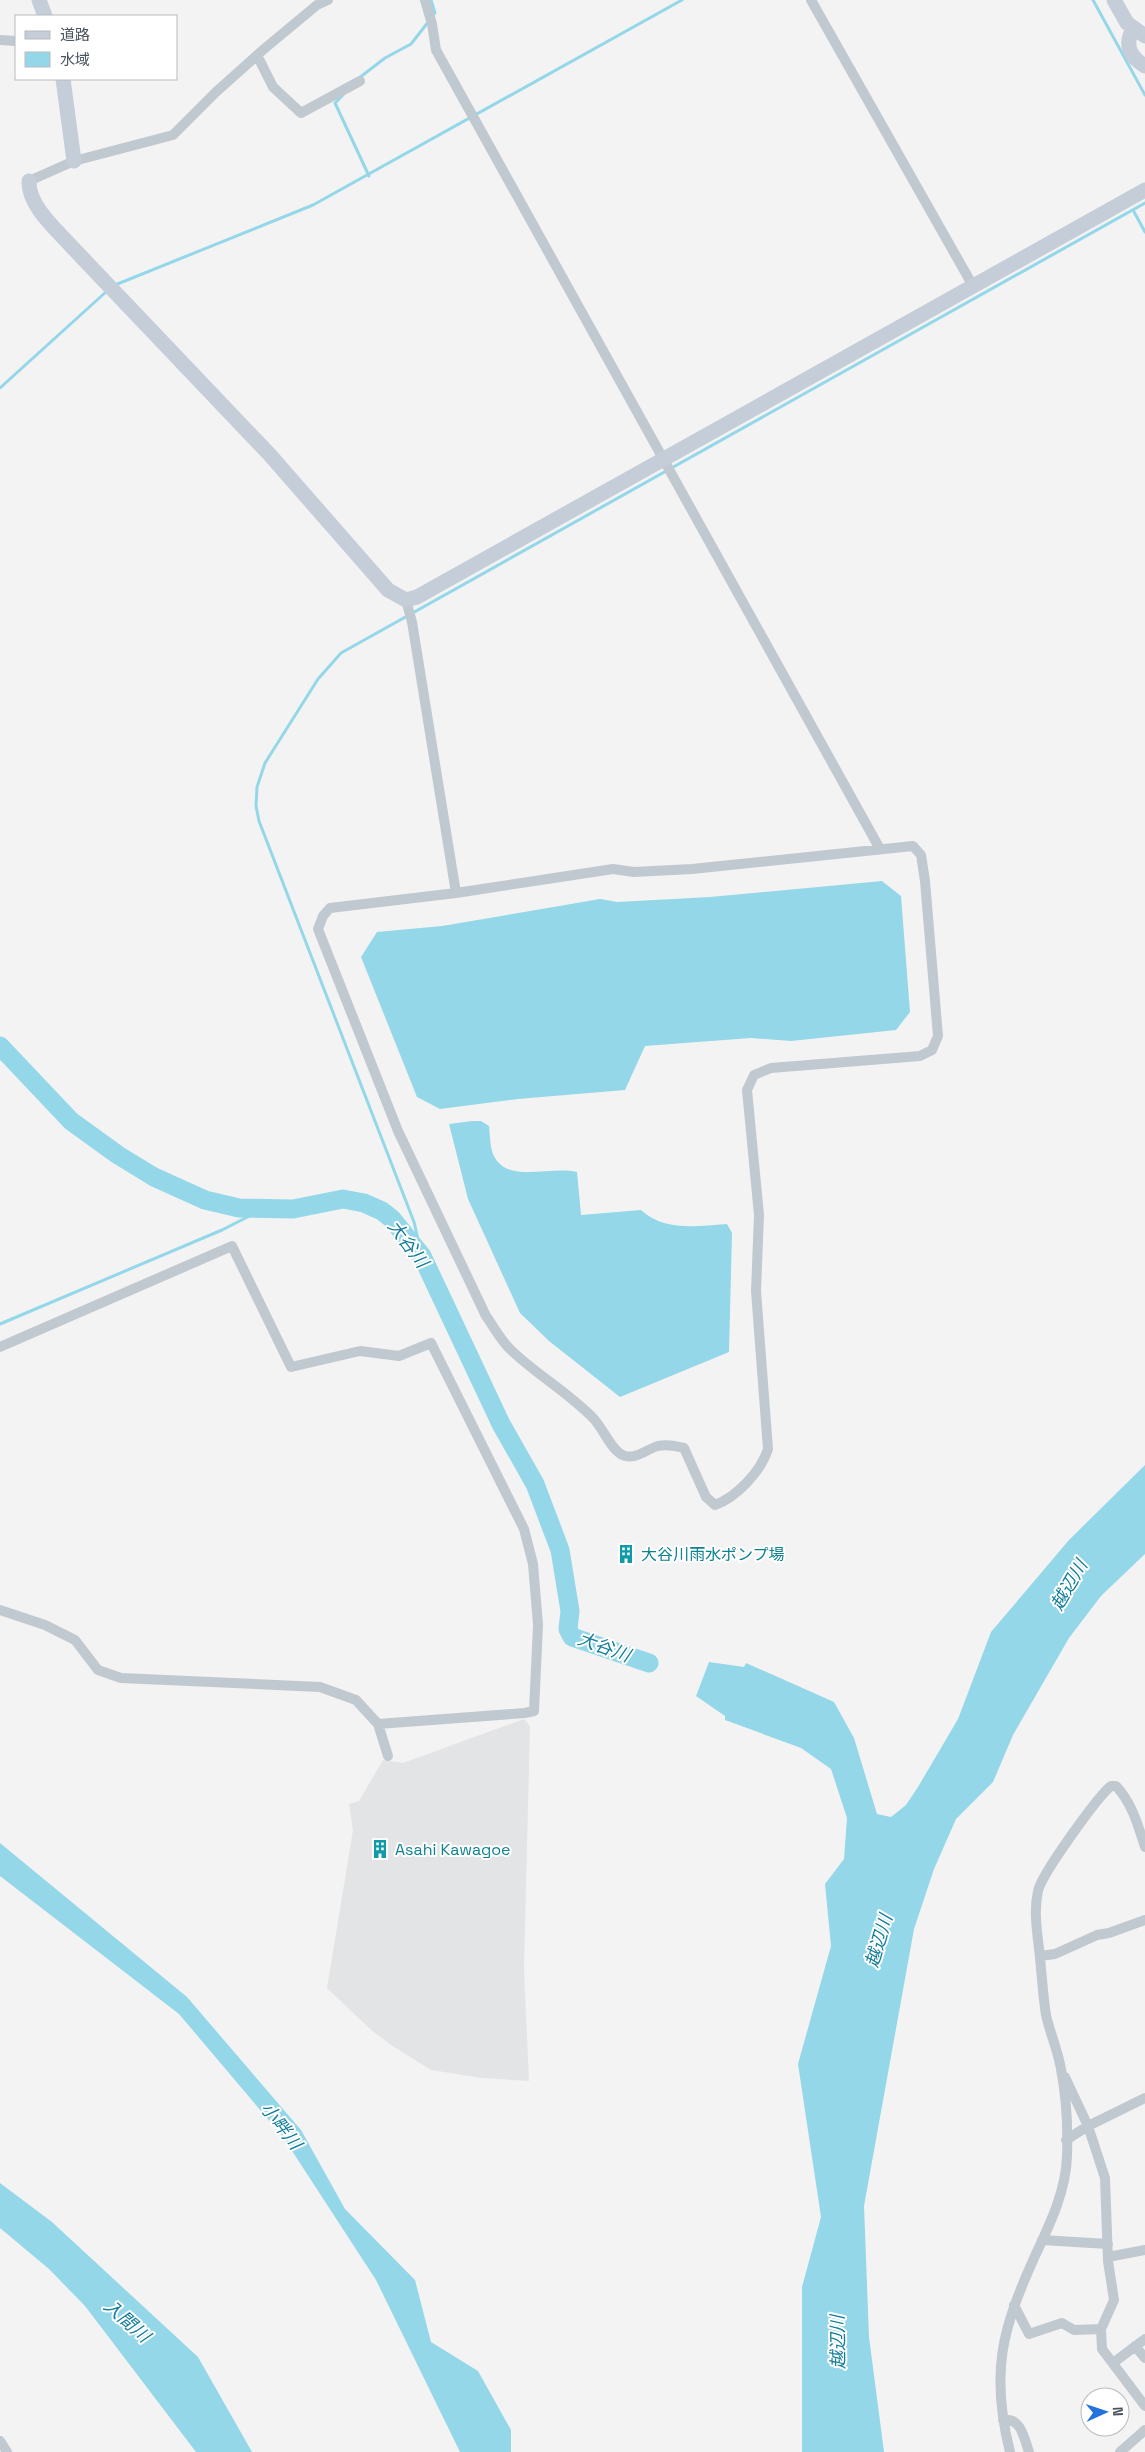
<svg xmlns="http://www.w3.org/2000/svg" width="1145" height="2452" font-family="'Space Grotesk','Noto Sans JP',sans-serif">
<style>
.airport{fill:#e2e4e6}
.water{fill:#94d7e9}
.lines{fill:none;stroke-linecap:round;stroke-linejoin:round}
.stream{stroke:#94d7e9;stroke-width:3}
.river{stroke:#94d7e9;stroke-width:19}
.street{stroke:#c1c9d0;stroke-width:10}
.secondary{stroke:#c4cdd8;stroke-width:15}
.labels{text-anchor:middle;stroke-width:4;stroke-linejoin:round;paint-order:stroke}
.culture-label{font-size:16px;fill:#0d838f;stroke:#fff;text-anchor:start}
.water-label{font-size:18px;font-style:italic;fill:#137d9b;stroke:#fff}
</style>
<rect width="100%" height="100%" fill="#f4f3f3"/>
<path class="airport" d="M 524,1719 L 530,1726 L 524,1968 L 529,2081 L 482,2078 L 431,2070 L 391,2045 L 370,2029 L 327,1988 L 353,1830 L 349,1804 L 359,1801 L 383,1760 L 403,1763 Z"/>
<path class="water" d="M 882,881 L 901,896 L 910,1012 L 896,1030 L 791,1041 L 751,1038 L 645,1046 L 625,1090 L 518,1099 L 440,1109 L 417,1097 L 361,957 L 377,932 L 442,926 L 600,899 L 617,902 L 710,897 Z
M 472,1121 L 481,1121 L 489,1126 C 490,1135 490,1146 493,1154 C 506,1185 551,1165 577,1172 L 581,1215 L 641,1210 C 665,1232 697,1226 727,1224 L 732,1233 L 729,1352 L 620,1397 L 549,1341 L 520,1313 L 468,1199 L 449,1124 Z
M 1145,1465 L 1145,1554 L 1101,1596 L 1069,1638 L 1013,1735 L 993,1782 L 956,1819 L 934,1869 L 914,1929 L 864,2206 L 869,2337 L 884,2452 L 802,2452 L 802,2287 L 821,2217 L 798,2064 L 831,1946 L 825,1884 L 844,1859 L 847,1818 L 831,1769 L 801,1748 L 725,1720 L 725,1716 L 696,1696 L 709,1662 L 744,1667 L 746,1663 L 834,1702 L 854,1738 L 877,1814 L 891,1817 L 906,1805 L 918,1787 L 958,1719 L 991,1632 L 1069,1540 Z
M 0,1843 L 187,1997 L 301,2130 L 345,2209 L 415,2280 L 431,2342 L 478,2371 L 511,2430 L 511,2452 L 460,2452 L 376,2280 L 283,2137 L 179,2014 L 0,1876 Z
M 0,2183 L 52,2222 L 198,2357 L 252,2452 L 196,2452 L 85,2306 L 49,2269 L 0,2228 Z"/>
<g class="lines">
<path class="stream" d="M 431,0 L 435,13 L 432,16
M 1093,0 L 1145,95
M 359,78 L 385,58 L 411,44 L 429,21
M 343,95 L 335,103 L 369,176
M 1133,210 L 1145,232
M 115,285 L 313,205 L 682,0
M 0,388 L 107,291
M 422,1256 L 414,1222 L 259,821 L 256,806 L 257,787 L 265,763 L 318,679 L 341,653 L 1145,203
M 0,1324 L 222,1230 L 261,1210"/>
<path class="river" d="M 0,1046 L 71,1121 L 118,1155 L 154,1177 L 205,1200 L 239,1208 L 293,1209 L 343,1199 L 364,1203 L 382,1211 L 392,1219 L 422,1256 L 501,1424 L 535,1484 L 560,1550 L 570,1611 L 568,1629 L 572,1637 L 649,1663"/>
<path class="street" d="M 425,0 L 432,24 L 436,50 L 880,849
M 811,0 L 973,286
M 0,40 L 16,41
M 257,55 L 273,87 L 301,113 L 360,81
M 29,181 L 74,161 L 173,135 L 216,92 L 264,49 L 317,5 L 328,0
M 406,600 L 412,622 L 456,893 L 330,908 L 323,916 L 318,929 L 398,1131 L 486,1316 C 494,1327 501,1341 511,1350 C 537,1375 569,1393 594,1419 C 604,1430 612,1452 625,1456 C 637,1459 647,1449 658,1446 C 667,1444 675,1446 684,1448 L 706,1497 L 715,1505 C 737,1497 761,1471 768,1449 L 756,1291 L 759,1215 L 747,1090 L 754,1075 L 771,1068 L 920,1056 L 932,1050 L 938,1036 L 925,881 L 921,855 L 913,846 L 692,869 L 634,872 L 613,869 L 456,893
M 0,1347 L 232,1246 L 291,1367 L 360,1351 L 399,1356 L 431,1343 L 524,1529 L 533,1564 L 538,1625 L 534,1711 L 525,1713 L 378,1724
M 0,1610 L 45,1625 L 75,1640 L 98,1670 L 121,1678 L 320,1687 L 356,1700 L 378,1724 L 388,1756
M 1040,1956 L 1055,1954 L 1097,1935 L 1109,1933 L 1145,1920
M 1065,2077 L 1088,2126 L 1105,2178 L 1108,2261 L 1114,2300 L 1101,2329 L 1102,2349 L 1145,2406
M 1066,2140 L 1088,2126 L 1145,2098
M 1042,2240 L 1108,2244
M 1108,2257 L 1145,2250
M 1014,2305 L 1029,2334 L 1062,2323 L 1074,2330 L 1101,2329
M 1135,2346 L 1145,2358
M 1113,2363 L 1145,2339
M 1003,2420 C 1021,2417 1024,2438 1029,2452
M 0,2441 L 7,2452
M 1010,2452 C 990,2372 1002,2329 1035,2256 C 1050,2224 1066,2191 1067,2156 C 1068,2129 1066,2095 1061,2069 C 1058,2051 1050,2033 1046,2015 C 1043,1996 1042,1977 1040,1958 C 1038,1936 1033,1913 1038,1891 C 1041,1875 1098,1796 1111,1786 L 1116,1786 C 1132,1803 1138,1825 1145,1847
M 1120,2452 L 1145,2430"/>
<path class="secondary" d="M 39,0 L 45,16
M 1114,0 L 1127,23 L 1145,36
M 1133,29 C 1124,45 1130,57 1145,66
M 63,79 L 74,161
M 29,181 C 28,206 57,230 72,247 L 270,455 L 388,590 L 406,600 L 417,597 L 1145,190"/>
</g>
<defs>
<g id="building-bare" transform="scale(1.5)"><path d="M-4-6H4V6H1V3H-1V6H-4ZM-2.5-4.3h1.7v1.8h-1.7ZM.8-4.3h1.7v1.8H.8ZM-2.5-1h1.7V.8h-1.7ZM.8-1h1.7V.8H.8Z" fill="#0f9aa8" stroke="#fff" stroke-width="2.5" paint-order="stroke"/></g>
</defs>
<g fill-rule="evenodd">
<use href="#building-bare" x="626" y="1554"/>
<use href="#building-bare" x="380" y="1849"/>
</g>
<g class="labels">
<g class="culture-label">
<text x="641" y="1560">大谷川雨水ポンプ場</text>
<text x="395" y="1855">Asahi Kawagoe</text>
</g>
<g class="water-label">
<text transform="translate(408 1244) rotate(53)" y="6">大谷川</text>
<text transform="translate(1069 1585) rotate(-60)" y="6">越辺川</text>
<text transform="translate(604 1647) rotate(20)" y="6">大谷川</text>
<text transform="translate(879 1941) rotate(-74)" y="6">越辺川</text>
<text transform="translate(281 2126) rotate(52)" y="6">小畔川</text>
<text transform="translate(127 2321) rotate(41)" y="6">入間川</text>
<text transform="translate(838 2342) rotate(-91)" y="6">越辺川</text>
</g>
</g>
<rect x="15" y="15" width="162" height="65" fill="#ffffff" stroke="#b7bbbf"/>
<rect x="25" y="31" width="25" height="8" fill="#c4cdd8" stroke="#b7bbbf"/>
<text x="60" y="40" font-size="15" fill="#4b555f">道路</text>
<rect x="25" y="52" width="25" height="15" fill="#94d7e9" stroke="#b7bbbf"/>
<text x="60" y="65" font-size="15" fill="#4b555f">水域</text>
<g transform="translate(1105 2412) rotate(87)"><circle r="24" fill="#ffffff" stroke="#b7bbbf"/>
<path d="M0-4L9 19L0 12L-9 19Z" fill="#2372de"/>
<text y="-8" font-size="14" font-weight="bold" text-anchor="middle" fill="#4b555f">N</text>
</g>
</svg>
